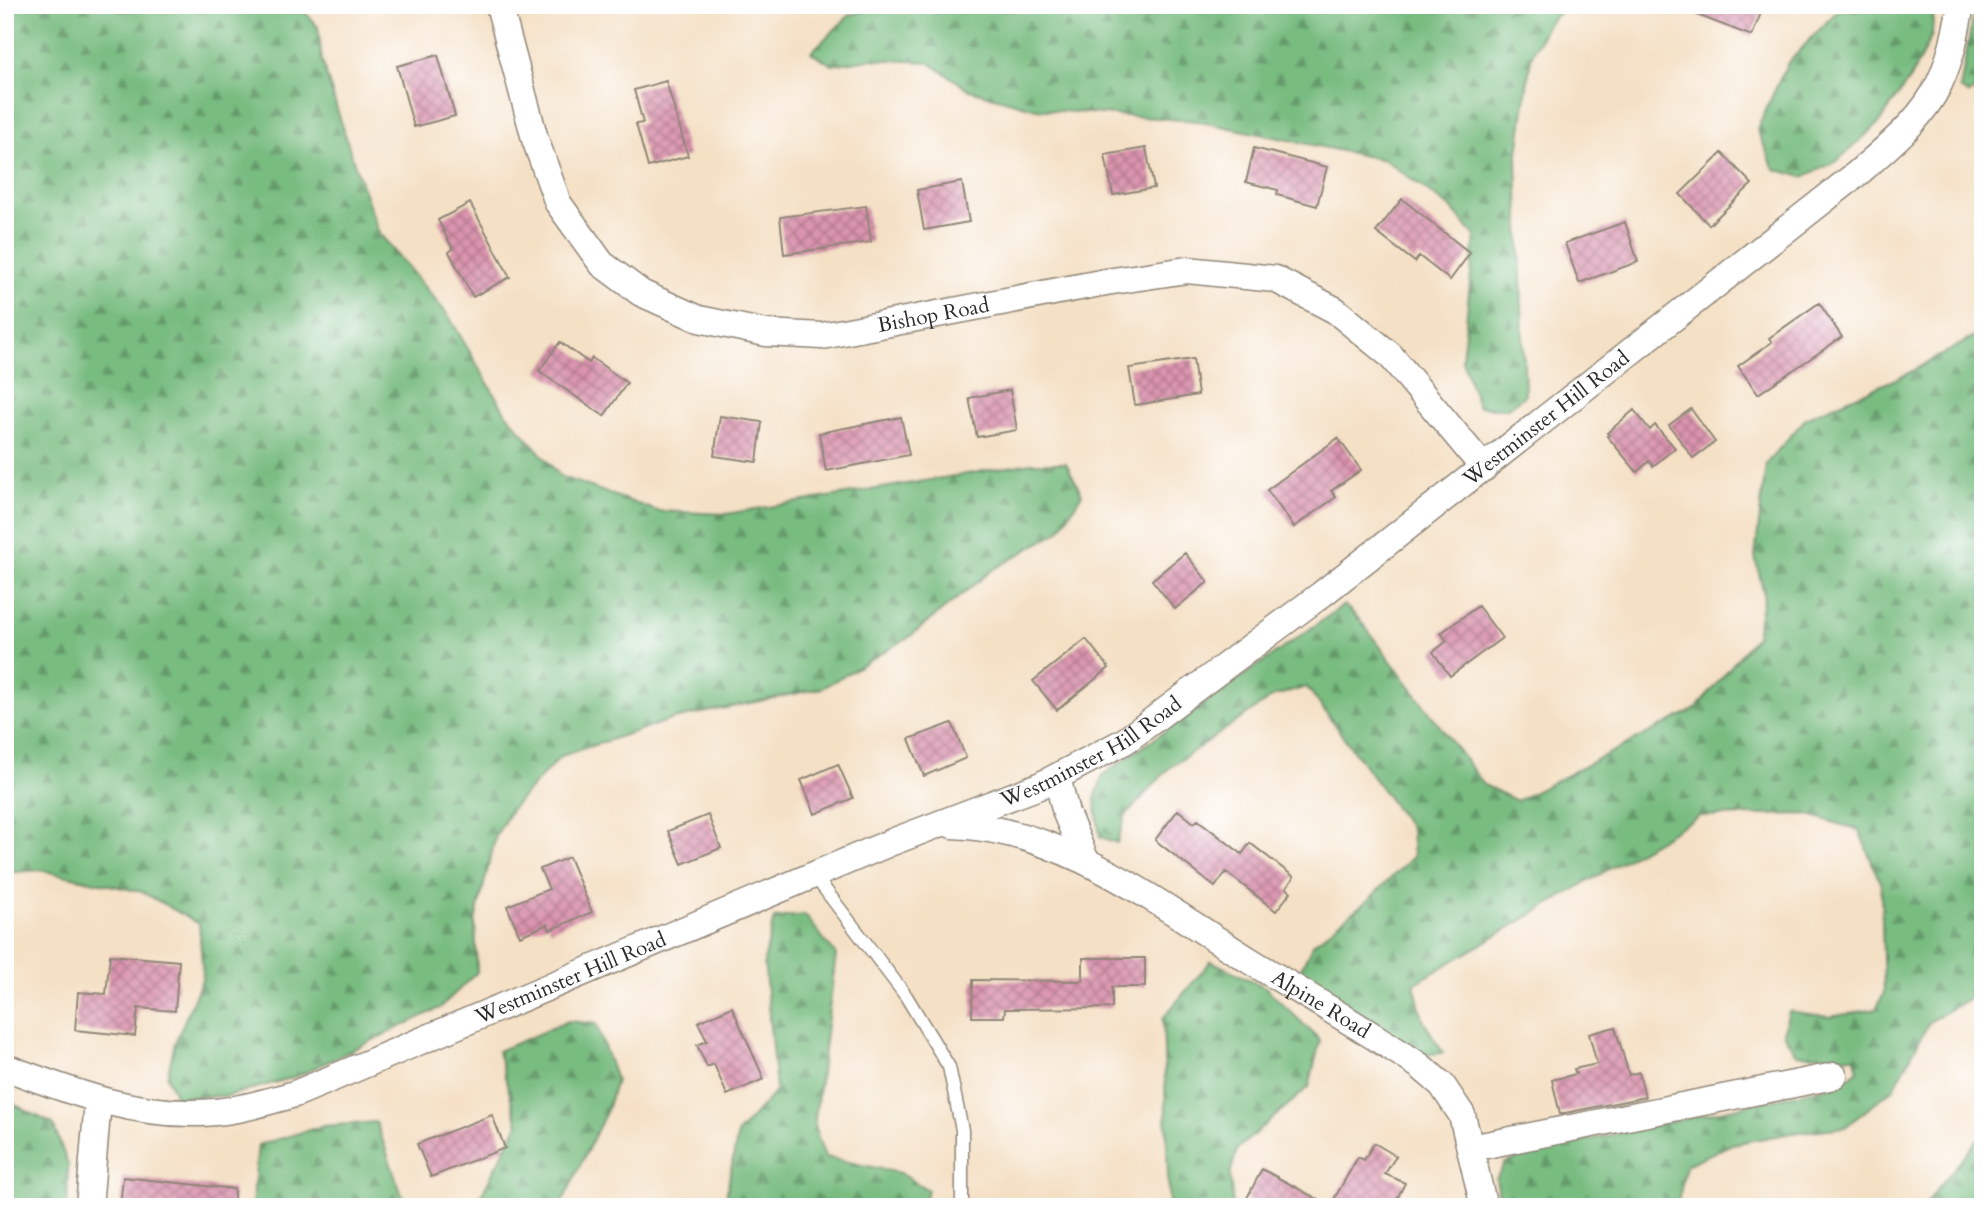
<svg xmlns="http://www.w3.org/2000/svg" width="1988" height="1212" font-family="Cardo,serif">
<style>
.forest{fill:url(#forest-firs);stroke:#527456;stroke-width:2}
.building{fill:url(#building-cross-hatch)}
.lines{fill:none;stroke-linecap:round;stroke-linejoin:round}
.service-casing{stroke:#908678;stroke-width:15}
.minor-casing{stroke:#908678;stroke-width:29}
.service{stroke:#fff;stroke-width:12}
.minor{stroke:#fff;stroke-width:26}
.labels{text-anchor:middle;stroke-width:7;stroke-linejoin:round;paint-order:stroke}
.street-label{font-size:21px;fill:#2b2b2b;stroke:#fff}
</style>
<defs>
<pattern id="forest-firs" width="22" height="20" patternUnits="userSpaceOnUse" patternTransform="scale(1.75)"><rect width="22" height="20" fill="#78bc80"/><path d="M5 1l3.5 6h-7zM16 11l3.5 6h-7z" fill="#639969"/></pattern>
<pattern id="building-cross-hatch" width="8" height="8" patternUnits="userSpaceOnUse" patternTransform="scale(1.75)"><rect width="8" height="8" fill="#da94ae"/><path d="M0 0l8 8M0 8l8-8" fill="none" stroke="#b1798e"/></pattern>
</defs>
<rect width="100%" height="100%" fill="#fff"/>
<filter id="ink" filterUnits="userSpaceOnUse"><feTurbulence type="fractalNoise" baseFrequency=".0143" numOctaves="2"/><feDisplacementMap in="SourceGraphic" scale="14" xChannelSelector="R" yChannelSelector="G"/><feConvolveMatrix kernelMatrix="1 2 1 2 8 2 1 2 1" color-interpolation-filters="sRGB"/></filter>
<filter id="wash" filterUnits="userSpaceOnUse"><feTurbulence type="fractalNoise" baseFrequency=".00686" numOctaves="4" result="noise"/><feDisplacementMap in="SourceGraphic" scale="28" xChannelSelector="R" yChannelSelector="G"/><feGaussianBlur stdDeviation="1.57" result="paint"/><feColorMatrix in="noise" values="0 0 0 0 0 0 0 0 0 0 0 0 0 0 0 0 0 1.4 0 .05"/><feComposite in="paint" operator="in"/></filter>
<g filter="url(#wash)">
<rect width="100%" height="100%" fill="#f4e0c5"/>
<path class="forest" d="M 5,5 L 299,5 L 318,27 L 322,61 L 352,157 L 379,233 L 448,315 L 505,412 L 560,476 L 657,511 L 726,514 L 1032,463 L 1066,463 L 1082,494 L 1059,531 L 991,571 L 908,638 L 822,688 L 673,719 L 561,756 L 513,807 L 496,835 L 475,921 L 477,972 L 440,1008 L 298,1076 L 228,1096 L 176,1097 L 167,1077 L 175,1043 L 203,977 L 199,924 L 142,892 L 40,870 L 5,873 Z
M 882,5 L 1568,5 L 1548,23 L 1531,57 L 1517,160 L 1525,395 L 1506,409 L 1478,406 L 1462,360 L 1475,236 L 1452,209 L 1385,160 L 1196,121 L 1036,109 L 970,90 L 928,62 L 870,59 L 832,65 L 811,52 L 850,15 Z
M 1843,5 L 1934,5 L 1932,35 L 1911,77 L 1878,124 L 1837,161 L 1803,177 L 1774,169 L 1757,129 L 1787,64 Z
M 1975,5 L 1983,5 L 1983,84 L 1969,94 L 1960,89 Z
M 1983,332 L 1983,996 L 1975,995 L 1929,1022 L 1894,1088 L 1845,1127 L 1792,1133 L 1732,1144 L 1686,1165 L 1677,1207 L 1501,1207 L 1496,1179 L 1505,1163 L 1542,1150 L 1839,1085 L 1858,1070 L 1855,1057 L 1796,1054 L 1783,1033 L 1789,1011 L 1829,1017 L 1876,1009 L 1884,993 L 1881,885 L 1859,830 L 1806,814 L 1699,816 L 1414,984 L 1423,1020 L 1443,1053 L 1419,1055 L 1299,973 L 1313,944 L 1368,900 L 1413,857 L 1411,829 L 1307,687 L 1274,696 L 1169,768 L 1126,815 L 1117,843 L 1100,837 L 1095,799 L 1103,775 L 1344,605 L 1360,620 L 1484,785 L 1517,801 L 1697,708 L 1756,636 L 1764,594 L 1755,557 L 1766,464 L 1807,417 L 1905,375 Z
M 805,915 L 836,955 L 814,1126 L 825,1157 L 900,1173 L 928,1190 L 923,1207 L 887,1207 L 824,1202 L 818,1207 L 724,1207 L 738,1133 L 776,1091 L 764,961 L 774,918 Z
M 1211,961 L 1265,987 L 1320,1040 L 1309,1087 L 1237,1149 L 1230,1175 L 1233,1207 L 1169,1207 L 1163,1018 Z
M 568,1021 L 596,1024 L 616,1080 L 607,1110 L 560,1207 L 475,1207 L 518,1124 L 498,1051 Z
M 5,1100 L 53,1124 L 68,1165 L 67,1207 L 16,1207 L 5,1195 Z
M 376,1122 L 406,1207 L 252,1207 L 258,1145 L 323,1126 Z
M 1983,1133 L 1983,1207 L 1924,1207 L 1924,1205 Z"/>
<g id="blocks">
<path class="building" d="M 1677,5 L 1764,5 L 1752,36 L 1676,7 Z
M 438,55 L 455,116 L 414,127 L 397,66 Z
M 666,81 L 688,156 L 648,167 L 636,124 L 643,123 L 634,90 Z
M 1146,148 L 1154,188 L 1113,195 L 1105,155 Z
M 1254,148 L 1327,167 L 1317,206 L 1277,195 L 1278,190 L 1246,182 Z
M 1722,153 L 1752,184 L 1709,225 L 1680,194 Z
M 962,182 L 969,222 L 924,230 L 917,190 Z
M 1402,199 L 1470,253 L 1450,280 L 1419,256 L 1415,262 L 1376,232 Z
M 470,203 L 510,277 L 473,297 L 449,252 L 453,249 L 438,220 Z
M 866,206 L 871,242 L 784,254 L 780,217 Z
M 1625,222 L 1638,262 L 1579,283 L 1565,243 Z
M 1819,303 L 1842,337 L 1758,394 L 1738,366 L 1772,342 L 1769,338 Z
M 560,342 L 589,363 L 592,358 L 627,383 L 604,416 L 539,371 Z
M 1193,359 L 1198,395 L 1135,405 L 1129,368 Z
M 1010,390 L 1017,430 L 977,437 L 969,398 Z
M 1691,409 L 1715,442 L 1693,458 L 1669,425 Z
M 1634,410 L 1650,430 L 1655,425 L 1675,448 L 1653,466 L 1649,461 L 1637,472 L 1607,436 L 1609,435 L 1607,433 Z
M 720,416 L 762,422 L 757,462 L 714,456 Z
M 901,417 L 909,455 L 826,471 L 819,433 Z
M 1338,438 L 1361,470 L 1331,491 L 1336,497 L 1294,527 L 1267,490 Z
M 1185,553 L 1208,582 L 1175,609 L 1152,580 Z
M 1478,606 L 1502,638 L 1450,676 L 1433,652 L 1447,641 L 1441,633 Z
M 1086,639 L 1109,668 L 1057,710 L 1033,681 Z
M 952,723 L 966,758 L 924,776 L 909,739 Z
M 838,764 L 853,798 L 815,814 L 801,780 Z
M 1178,810 L 1194,823 L 1198,820 L 1242,854 L 1250,843 L 1294,877 L 1286,888 L 1291,892 L 1276,911 L 1226,872 L 1215,887 L 1155,840 Z
M 708,815 L 721,848 L 682,864 L 668,831 Z
M 569,857 L 592,912 L 550,930 L 548,924 L 520,936 L 507,906 L 549,889 L 540,869 Z
M 110,955 L 179,961 L 175,1011 L 138,1008 L 135,1036 L 75,1030 L 78,992 L 106,994 Z
M 1083,958 L 1145,958 L 1145,987 L 1112,987 L 1112,1008 L 1005,1009 L 1004,1017 L 972,1017 L 973,980 L 1083,981 Z
M 732,1007 L 764,1079 L 727,1095 L 714,1064 L 707,1067 L 697,1045 L 707,1041 L 698,1022 Z
M 1615,1027 L 1629,1075 L 1639,1072 L 1645,1097 L 1560,1114 L 1552,1080 L 1576,1074 L 1574,1069 L 1597,1064 L 1589,1034 Z
M 492,1115 L 505,1148 L 431,1177 L 417,1144 Z
M 1374,1143 L 1396,1156 L 1385,1174 L 1405,1183 L 1393,1207 L 1260,1207 L 1246,1200 L 1262,1169 L 1330,1206 L 1358,1157 L 1364,1160 Z
M 123,1177 L 234,1189 L 234,1207 L 120,1207 Z"/>
</g>
</g>
<g filter="url(#ink)">
<use href="#blocks" fill-opacity="0" stroke="#908678" stroke-width="2"/>
<g class="lines">
<g class="service-casing">
<path id="service" d="M 814,875 L 906,996 L 949,1067 L 962,1130 L 962,1207"/>
</g>
<g class="minor-casing">
<g id="minor">
<path id="s1" d="M 499,5 L 535,139 L 558,203 L 602,264 L 641,293 L 699,319 L 766,333 L 822,336 L 1106,282 L 1187,270 L 1275,279 L 1335,310 L 1390,355 L 1484,468"/>
<path d="M 1057,777 L 1066,813 L 1086,861"/>
<path id="s2" d="M 952,825 C 1062,829 1154,901 1244,957 C 1302,993 1363,1028 1420,1066 L 1442,1085 L 1462,1115 L 1484,1207"/>
<path id="s3" d="M 5,1067 C 74,1093 141,1119 215,1112 C 242,1110 269,1101 295,1094 L 892,842 L 1039,786 L 1125,741 L 1322,594 L 1858,173 C 1887,147 1922,120 1939,84 C 1951,59 1956,32 1961,5"/>
<path d="M 1471,1148 L 1834,1076"/>
<path d="M 89,1207 L 98,1101"/>
</g>
</g>
<use href="#service" class="service"/>
<use href="#minor" class="minor"/>
</g>
</g>
<g class="labels">
<g class="street-label">
<text dy="7" stroke="none"><textPath href="#s1" startOffset="632">Bishop Road</textPath></text>
<text dy="7" stroke="none"><textPath href="#s3" startOffset="1732">Westminster Hill Road</textPath></text>
<text dy="7" stroke="none"><textPath href="#s3" startOffset="1166">Westminster Hill Road</textPath></text>
<text dy="7" stroke="none"><textPath href="#s3" startOffset="598">Westminster Hill Road</textPath></text>
<text dy="7" stroke="none"><textPath href="#s2" startOffset="415">Alpine Road</textPath></text>
</g>
</g>
<rect width="1988" height="1212" fill="none" stroke="#fff" stroke-width="28"/>
</svg>
